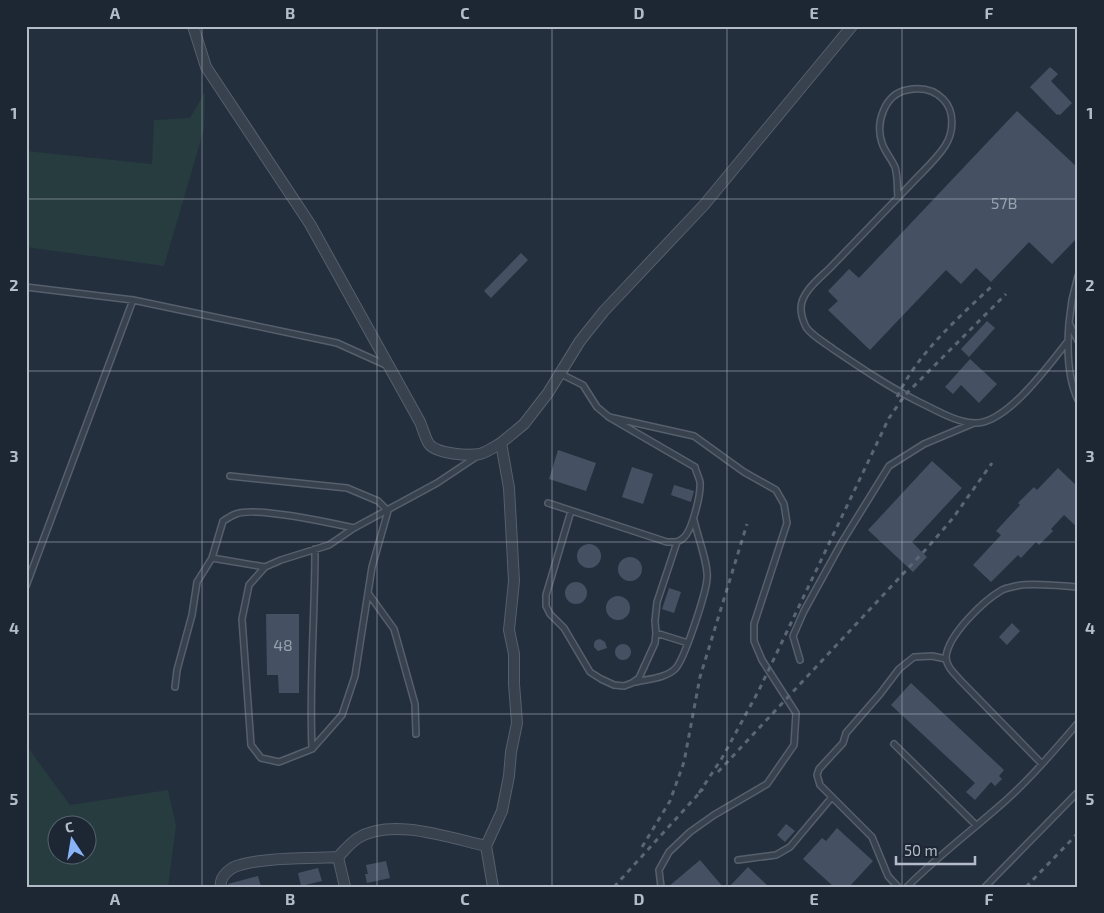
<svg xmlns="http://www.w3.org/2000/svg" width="1104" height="913" font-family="'Exo 2',sans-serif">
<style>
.green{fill:#263c3f;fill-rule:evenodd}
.building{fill:#455162}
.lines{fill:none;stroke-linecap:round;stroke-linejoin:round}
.lane-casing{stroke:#565f6c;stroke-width:8}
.street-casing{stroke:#565f6c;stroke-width:12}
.lane{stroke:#38414e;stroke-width:5}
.street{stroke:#38414e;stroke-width:10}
.rail{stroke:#5a6575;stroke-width:3;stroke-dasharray:5 5;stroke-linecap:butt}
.grid{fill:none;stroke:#b4bcc9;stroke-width:1;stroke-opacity:0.55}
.labels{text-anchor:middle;stroke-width:5;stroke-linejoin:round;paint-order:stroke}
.number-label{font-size:16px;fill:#98a1af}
.neatline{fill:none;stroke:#b4bcc9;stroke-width:2}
.grid-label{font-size:16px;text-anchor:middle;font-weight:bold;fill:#b4bcc9}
</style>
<rect width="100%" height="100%" fill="#242f3e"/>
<path class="green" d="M 205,92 L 204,129 L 164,266 L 26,247 L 26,151 L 152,164 L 154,120 L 190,118 Z
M 26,747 L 28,748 L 70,805 L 168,790 L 176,826 L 168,887 L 26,887 ZM 58,826 L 88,826 L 88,856 L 58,856 Z"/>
<path class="building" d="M 1050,67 L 1058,74 L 1051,81 L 1072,103 L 1060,115 L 1058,114 L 1057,115 L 1030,87 Z
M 1017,111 L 1078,168 L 1078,237 L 1052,264 L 1029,242 L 991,282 L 976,268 L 961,284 L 946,270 L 870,350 L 828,310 L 838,301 L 828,291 L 849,269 L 859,278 Z
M 521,253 L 528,260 L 491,298 L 484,291 Z
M 987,321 L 995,328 L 969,357 L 961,349 Z
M 970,359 L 997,384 L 979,403 L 961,385 L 953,394 L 945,387 Z
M 558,450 L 596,463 L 586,491 L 549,479 Z
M 932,461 L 962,488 L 912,542 L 927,557 L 913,572 L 868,530 Z
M 632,467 L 653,474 L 643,504 L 622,497 Z
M 1058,468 L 1078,487 L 1078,528 L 1064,515 L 1051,529 L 1053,531 L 1039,545 L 1036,542 L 1021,558 L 1018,555 L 991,582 L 973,565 L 1001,535 L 996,531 L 1020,505 L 1018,503 L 1034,487 L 1037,490 Z
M 674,485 L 694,491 L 691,502 L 671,495 Z
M577 556a12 12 0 1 1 24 0a12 12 0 1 1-24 0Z
M618 569a12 12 0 1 1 24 0a12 12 0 1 1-24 0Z
M565 593a11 11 0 1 1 22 0a11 11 0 1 1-22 0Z
M 669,588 L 681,592 L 674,613 L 662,609 Z
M606 608a12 12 0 1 1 24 0a12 12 0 1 1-24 0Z
M 266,614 L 299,614 L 299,693 L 279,693 L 278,675 L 267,675 Z
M 1012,623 L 1020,631 L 1007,645 L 999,637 Z
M 600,639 L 605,642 L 607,648 L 598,651 L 594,647 L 594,643 L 596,640 Z
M615 652a8 8 0 1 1 16 0a8 8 0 1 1-16 0Z
M 911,683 L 1004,770 L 999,776 L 1002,779 L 995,786 L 991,782 L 975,800 L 966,792 L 975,783 L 891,705 Z
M 786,824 L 795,831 L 785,842 L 777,835 Z
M 837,828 L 873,861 L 849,887 L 834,887 L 803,859 L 822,838 L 826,841 Z
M 700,860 L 723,887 L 668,887 Z
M 386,861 L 390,878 L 367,883 L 365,874 L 368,874 L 366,865 Z
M 748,867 L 769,887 L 729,887 Z
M 318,868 L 322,881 L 301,886 L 298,873 Z
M 258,876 L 261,887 L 229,887 L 228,884 Z"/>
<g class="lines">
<g class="lane-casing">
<path id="lane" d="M 898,198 C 897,188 898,176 895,167 C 891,158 885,152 882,143 C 875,122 885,94 907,90 C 921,87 933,89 943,99 C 955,111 954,132 945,146 C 936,160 922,172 911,184 C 884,212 857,240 830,268 C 820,278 801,292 801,308 C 801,314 803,321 806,327 C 812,336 824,342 833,349 C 861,368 889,387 919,402 C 936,410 955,422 974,423 C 1006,425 1049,365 1068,341
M 1078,276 L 1072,300 L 1069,323 L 1078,341
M 26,287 L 133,300 L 337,343 L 388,366
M 1069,323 C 1067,348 1067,377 1078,400
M 609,417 L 694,436 L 744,472 L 776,490 L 784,504 L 787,523 L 754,624 L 754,641 L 762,660 L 796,713 L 794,745 L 767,784 L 714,815 L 690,832 L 669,852 L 659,870 L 661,887
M 230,476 L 347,488 L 378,501 L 388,511 L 372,567 L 355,676 L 342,715 L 312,749 L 279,762 L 261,758 L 251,745 L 242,619 L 249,585 L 265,567 L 281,560 L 329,545 L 354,528 L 437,483 L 476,457
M 548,503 L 667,542 C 673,542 678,543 682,539 C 692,533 701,494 700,482 C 699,477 696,472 695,467 L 609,417 L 597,407 L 583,385 L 559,373
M 571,511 L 546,595 L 546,606 L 550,614 L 564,628 L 590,672 L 601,679 L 614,685 L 624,686 L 632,683 L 639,678 L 655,643 L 656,633 L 655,621 L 657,602 L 677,542
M 212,558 L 265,567
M 26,586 L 133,300
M 368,593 L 394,629 L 415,704 L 416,734
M 656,633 L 688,643
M 800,660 L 793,636 L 804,611 L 842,542 L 889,466 L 924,444 L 974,423
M 636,682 C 648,679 666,678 675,669 C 684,661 706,593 707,579 C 709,565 697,535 694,520
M 175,687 L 177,670 L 192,615 L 197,582 L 212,558 L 223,521 C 227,519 232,515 236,514 C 256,506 331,523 354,528
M 894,744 L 976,825
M 312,749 C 309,683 315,616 315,549
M 1042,764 L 960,680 C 954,673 946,666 946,657 C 948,635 983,601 1002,590 C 1006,588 1012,587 1016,586 C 1032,582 1061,586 1078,587
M 738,860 L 776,855 L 790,847 L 832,797
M 898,887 L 888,876 L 872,837 L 820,785 L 817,775 L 819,769 L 843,743 L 846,733 L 880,694 L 899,669 L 914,657 L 932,656 L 946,659
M 907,887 C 935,859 966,835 996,809 C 1026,784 1052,753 1078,723
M 985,887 L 1078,792"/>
</g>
<g class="street-casing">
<path id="street" d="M 193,26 L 206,67 L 310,224 L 420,422 C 423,429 425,438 429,444 C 437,454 468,456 480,454 C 487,452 494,447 501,443
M 338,857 L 345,887
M 221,887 C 219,876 231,867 240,865 C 266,857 309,859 338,857 C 344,851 350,843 358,838 C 392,817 450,838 486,846
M 493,887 L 486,846 L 502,811 L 509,776 L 511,752 L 517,723 L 514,684 L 514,654 L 509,630 L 514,581 L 509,488 L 501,443 L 524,424 L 548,393 L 580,341 L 604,311 L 704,205 L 852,26"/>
</g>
<use href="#lane" class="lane"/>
<use href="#street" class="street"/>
<path class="rail" d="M 897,397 C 918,353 956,320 991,287
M 718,772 L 929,546 L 953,518 L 992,463
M 699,793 L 722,758 L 759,690 L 889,418 L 905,395 L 1006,294
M 642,847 L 670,801 L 684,762 L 700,677 L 747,524
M 614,887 L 703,789
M 1026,887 L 1078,833"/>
</g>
<path class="grid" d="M 202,26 L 202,887M 377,26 L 377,887M 552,26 L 552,887M 727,26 L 727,887M 902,26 L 902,887M 26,199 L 1078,199M 26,371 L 1078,371M 26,542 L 1078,542M 26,714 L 1078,714"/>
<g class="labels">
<g class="number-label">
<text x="1004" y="209">57В</text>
<text x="283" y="651">48</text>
</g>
</g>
<rect width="1104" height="913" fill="none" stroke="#1d2633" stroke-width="55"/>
<g transform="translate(72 840) rotate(348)"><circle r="24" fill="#1d2633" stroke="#59626f"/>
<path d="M0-4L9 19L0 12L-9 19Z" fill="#8ab4f8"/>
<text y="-8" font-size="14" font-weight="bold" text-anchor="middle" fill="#b4bcc9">С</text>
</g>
<path d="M896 856v8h79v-8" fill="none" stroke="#b4bcc9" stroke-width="2.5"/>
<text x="904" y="856" font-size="15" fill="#b4bcc9" stroke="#1d2633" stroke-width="4" paint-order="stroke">50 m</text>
<rect x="28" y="28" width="1048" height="858" class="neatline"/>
<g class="grid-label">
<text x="115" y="19">A</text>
<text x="290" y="19">B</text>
<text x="465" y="19">C</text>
<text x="639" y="19">D</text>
<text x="814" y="19">E</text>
<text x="989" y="19">F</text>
<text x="14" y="119">1</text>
<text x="1090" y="119">1</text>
<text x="14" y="291">2</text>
<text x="1090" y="291">2</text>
<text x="14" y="462">3</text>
<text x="1090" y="462">3</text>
<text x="14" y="634">4</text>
<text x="1090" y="634">4</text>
<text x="14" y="805">5</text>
<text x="1090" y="805">5</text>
<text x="115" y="905">A</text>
<text x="290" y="905">B</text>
<text x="465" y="905">C</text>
<text x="639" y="905">D</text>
<text x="814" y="905">E</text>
<text x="989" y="905">F</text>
</g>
</svg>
